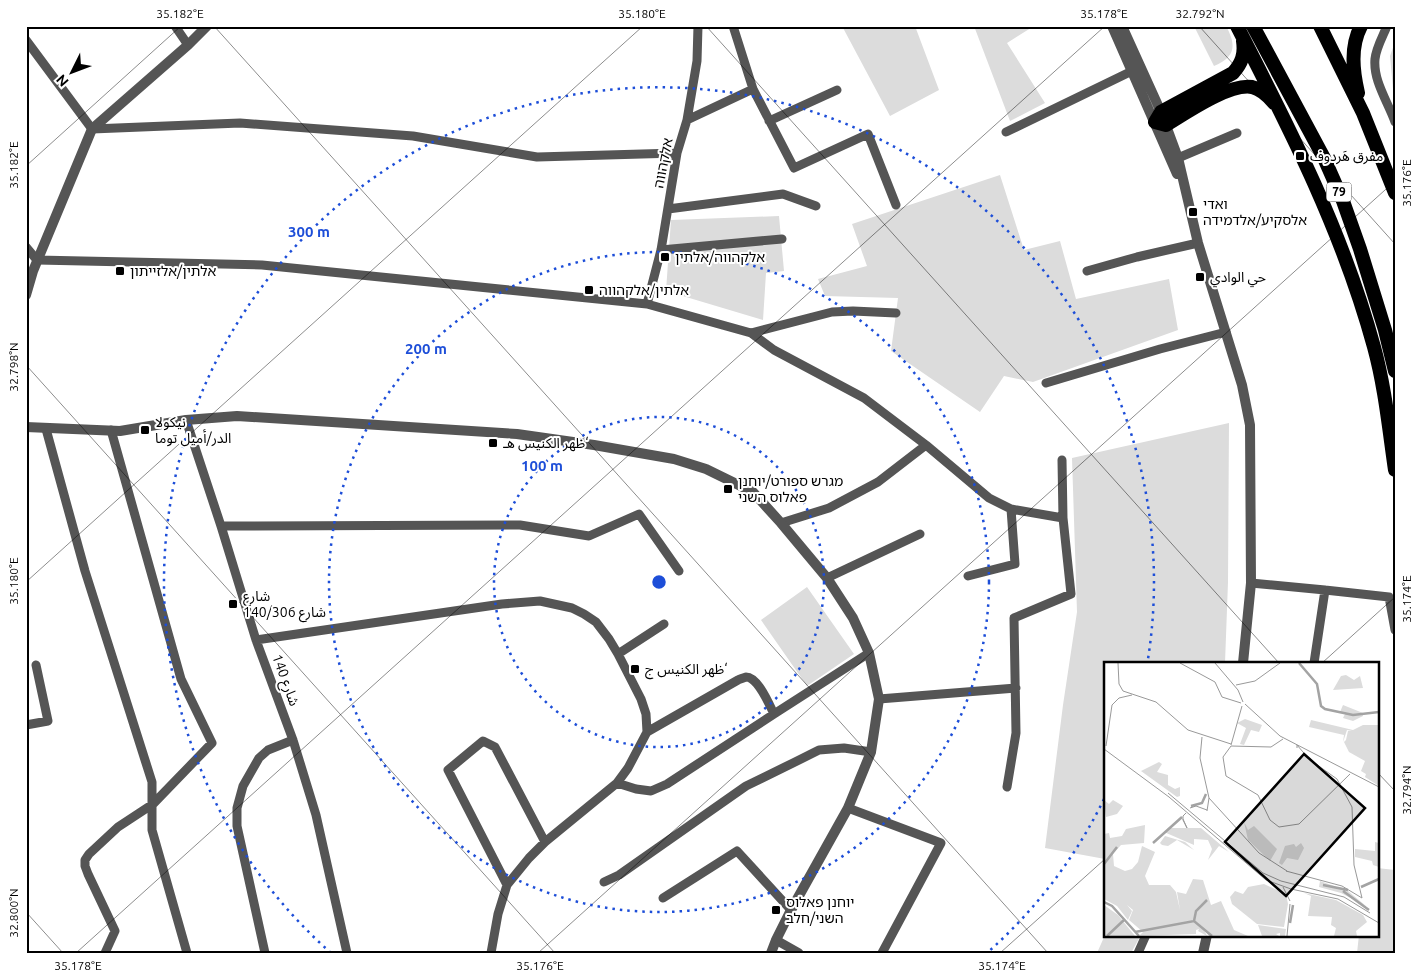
<svg xmlns="http://www.w3.org/2000/svg" width="1421" height="979" font-family="Ubuntu,'Noto Sans Arabic','Noto Sans Hebrew',sans-serif">
<style>
.green{fill:#dcdcdc}
.lines{fill:none;stroke-linecap:round;stroke-linejoin:round}
.minor{stroke:#555;stroke-width:9}
.tertiary{stroke:#555;stroke-width:10}
.trunk{stroke:#000;stroke-width:14}
.ticks{fill:none;stroke:#000;stroke-width:1;stroke-opacity:0.45}
.ring{fill:none;stroke:#1d4ed8;stroke-width:2.5;stroke-dasharray:2.5 5}
.poi-dot{fill:#000;stroke:#fff;stroke-width:2}
.labels{text-anchor:middle;stroke-width:4;stroke-linejoin:round;paint-order:stroke}
.shield{fill:#fff;stroke:#4c4c4c;stroke-width:1}
.shield-label{font-size:12px;font-weight:bold;fill:#000}
.poi-label{font-size:14px;fill:#000;stroke:#fff;text-anchor:start}
.street-label{font-size:14px;fill:#000;stroke:#fff}
.inset-river{fill:none;stroke:#a3a3a3;stroke-width:2.5}
.inset-road{fill:none;stroke:#999;stroke-width:1}
.view{fill:#000;fill-opacity:0.15;stroke:#000;stroke-width:2.5}
.inset-edge{fill:none;stroke:#000;stroke-width:2.5}
.centre{fill:#1d4ed8;stroke:#fff;stroke-width:2.5}
.ring-label{font-size:15px;text-anchor:middle;font-weight:bold;fill:#1d4ed8;stroke:#fff;stroke-width:4;stroke-linejoin:round;paint-order:stroke}
.neatline{fill:none;stroke:#000;stroke-width:2}
.ticks-label{font-size:12px;text-anchor:middle;fill:#000}
</style>
<rect width="100%" height="100%" fill="#fff"/>
<path class="green" d="M 842,26 L 915,26 L 939,90 L 890,116 Z
M 974,26 L 1034,26 L 1007,43 L 1045,103 L 1010,121 Z
M 1194,26 L 1226,26 C 1237,46 1235,57 1214,66 Z
M 1395,42 L 1395,92 L 1393,89 L 1390,56 Z
M 1000,175 L 1024,250 L 1060,241 L 1076,299 L 1169,279 L 1178,330 L 1033,382 L 1004,376 L 980,412 L 891,351 L 898,298 L 825,296 L 818,279 L 867,266 L 852,224 Z
M 779,216 L 784,271 L 766,273 L 763,320 L 666,291 L 671,220 Z
M 1229,423 L 1228,582 L 1225,663 L 1105,663 L 1105,859 L 1045,848 L 1063,705 L 1077,612 L 1072,458 Z
M 807,587 L 854,654 L 807,686 L 761,620 Z
M 1377,868 L 1395,870 L 1395,953 L 1357,953 L 1359,935 L 1377,935 Z
M 1105,935 L 1141,935 L 1131,953 L 1097,953 Z"/>
<g class="lines">
<path class="minor" d="M 175,26 L 188,45
M 733,26 L 753,89 L 794,168 L 868,134 L 896,205
M 1387,26 C 1383,36 1376,48 1375,59 C 1373,81 1388,102 1395,122
M 26,40 L 92,129 L 240,123 L 413,136 L 537,157 L 677,153
M 687,120 L 753,89
M 769,121 L 837,90
M 1006,132 L 1132,71
M 1178,158 L 1237,133
M 668,209 L 783,194 L 816,206
M 26,247 L 37,260 L 262,265 L 647,304 L 751,333 L 774,350 L 864,398 L 926,445 L 878,482 L 829,508 L 781,523
M 661,250 L 782,239
M 1087,271 L 1137,257 L 1198,243
M 647,304 L 661,250 L 677,153 L 687,120 L 697,61 L 698,26
M 751,333 L 832,312 L 853,311 L 896,313
M 1046,383 L 1160,349 L 1226,332
M 186,420 L 221,526 L 256,640 L 293,740 L 316,815 L 347,953
M 46,429 L 85,571 L 152,782 L 152,830 L 187,953
M 926,445 L 989,498 L 1011,509 L 1063,518 L 1062,460
M 221,526 L 520,525 L 589,536 L 639,514 L 679,571
M 968,576 L 1015,564 L 1011,509
M 827,578 L 920,534
M 1251,583 L 1325,590 L 1389,597 L 1395,630
M 256,640 L 502,604 L 540,601 L 572,608 L 584,614 L 596,622 L 609,639 L 618,654 L 641,699 L 646,714 L 647,732 L 628,768 L 617,783 L 545,842 L 529,858 L 507,885 L 498,914 L 491,953
M 618,654 L 664,624
M 1314,663 L 1325,590
M 879,699 L 1016,688
M 26,725 L 48,721 L 36,665
M 647,732 L 738,680 C 740,679 743,678 746,677 C 758,677 769,704 774,714
M 617,783 L 636,789 L 651,791 L 667,784 L 774,714 L 869,653
M 1007,787 L 1016,733 L 1014,618 L 1071,594 L 1063,518
M 848,808 L 941,843 L 882,953
M 604,882 L 619,875 L 746,786 L 793,763 L 819,750 L 844,748 L 871,752
M 507,885 L 448,770 L 483,741 L 495,747 L 545,842
M 663,898 L 737,851 L 791,910
M 776,940 L 799,953
M 105,953 L 115,931 L 88,874 L 85,866 L 85,860 L 89,854 L 118,827 L 153,804 L 212,743 L 181,679 L 111,430
M 265,953 L 237,826 L 237,808 L 243,786 L 259,758 L 268,750 L 293,740
M 1138,953 L 1146,935"/>
<path class="tertiary" d="M 1112,26 L 1177,174
M 1122,26 L 1161,112 L 1178,158 L 1198,243 L 1242,385 L 1250,425 L 1251,583 L 1243,663
M 26,295 L 33,271 L 92,129 L 188,45 L 207,26
M 26,427 L 120,431 L 186,420 L 237,416 L 517,434 L 594,445 L 674,459 L 706,469 L 753,492 L 781,523 L 827,578 L 853,618 L 869,653 L 879,699 L 871,752 L 848,808 L 791,910 L 776,940 L 771,953
M 1203,953 L 1207,935"/>
<path class="trunk" d="M 1237,26 C 1291,131 1343,233 1374,347 C 1385,387 1389,429 1395,470
M 1253,26 L 1324,158 L 1343,201 L 1360,249 L 1385,330 L 1395,371
M 1320,26 L 1363,113 L 1395,193
M 1243,41 C 1245,54 1242,63 1233,73 L 1161,112 L 1155,122 L 1166,125 C 1186,113 1229,83 1252,87 C 1260,89 1269,97 1274,103
M 1358,93 C 1353,71 1350,47 1361,26"/>
</g>
<path class="ticks" d="M 214,26 L 1048,953M 706,26 L 1279,663M 1199,26 L 1395,244M 26,166 L 181,26M 26,365 L 555,953M 26,582 L 643,26M 1322,663 L 1395,597M 1377,772 L 1395,791M 26,912 L 63,953M 76,953 L 1105,26M 538,953 L 1395,181M 1000,953 L 1105,859"/>
<g class="ring">
<circle cx="659" cy="582" r="165"/>
<circle cx="659" cy="582" r="330"/>
<path d="M1104 799A495 495 0 0 1 987 953M331 953A495 495 0 1 1 1148 659"/>
</g>
<g class="poi-dot">
<rect x="1295" y="151" width="10" height="10" rx="2.5"/>
<rect x="1188" y="207" width="10" height="10" rx="2.5"/>
<rect x="660" y="252" width="10" height="10" rx="2.5"/>
<rect x="115" y="266" width="10" height="10" rx="2.5"/>
<rect x="1195" y="272" width="10" height="10" rx="2.5"/>
<rect x="584" y="285" width="10" height="10" rx="2.5"/>
<rect x="140" y="425" width="10" height="10" rx="2.5"/>
<rect x="488" y="438" width="10" height="10" rx="2.5"/>
<rect x="723" y="484" width="10" height="10" rx="2.5"/>
<rect x="228" y="599" width="10" height="10" rx="2.5"/>
<rect x="630" y="664" width="10" height="10" rx="2.5"/>
<rect x="771" y="905" width="10" height="10" rx="2.5"/>
</g>
<g class="labels">
<rect class="shield" x="1326.5" y="182.5" width="25" height="19" rx="4"/>
<g class="shield-label">
<text x="1339" y="196">79</text>
</g>
<g class="poi-label">
<text x="1310" y="161">مفرق هَردوف</text>
<text x="1203" y="209">ואדי<tspan x="1203" dy="16">אלסקיע/אלדמידה</tspan></text>
<text x="675" y="262">אלקהווה/אלתין</text>
<text x="130" y="276">אלתין/אלזייתון</text>
<text x="1210" y="282">حي الوادي</text>
<text x="599" y="295">אלתין/אלקהווה</text>
<text x="155" y="427">نيكولا<tspan x="155" dy="16">الدر/أميل توما</tspan></text>
<text x="503" y="448">ظهر الكنيس هـ‘</text>
<text x="738" y="486">מגרש ספורט/יוחנן<tspan x="738" dy="16">פאלוס השני</tspan></text>
<text x="243" y="601">شارع<tspan x="243" dy="16">140/شارع 306</tspan></text>
<text x="645" y="674">ظهر الكنيس ج‘</text>
<text x="786" y="907">יוחנן פאלוס<tspan x="786" dy="16">השני/חלב</tspan></text>
</g>
<g class="street-label">
<text transform="translate(663 163) rotate(-79)" y="5">אלקהווה</text>
<text transform="translate(286 680) rotate(70)" y="5">شارع 140</text>
</g>
</g>
<g transform="translate(1104 662)">
<rect width="275" height="275" fill="#fff"/>
<path d="M 242,13 L 250,18 L 256,14 L 259,26 L 229,28 L 237,14 ZM 239,43 L 259,51 L 259,54 L 249,59 L 239,56 L 241,52 L 236,50 ZM 141,57 L 158,63 L 155,70 L 147,68 L 140,83 L 136,82 L 142,66 L 133,61 ZM 207,58 L 249,68 L 259,63 L 275,63 L 275,124 L 261,115 L 262,112 L 257,109 L 261,99 L 245,90 L 240,80 L 242,78 L 244,69 L 248,69 L 243,68 L 239,80 L 240,73 L 205,65 ZM 55,100 L 58,102 L 53,110 L 64,113 L 64,123 L 71,127 L 76,125 L 76,134 L 73,135 L 37,109 ZM 0,138 L 5,142 L 9,138 L 19,144 L 13,152 L 2,155 ZM 140,160 L 144,168 L 150,164 L 173,187 L 166,199 L 144,178 ZM 41,163 L 40,181 L 17,183 L 9,192 L 10,204 L 21,209 L 28,207 L 34,200 L 38,184 L 51,190 L 41,214 L 45,223 L 66,223 L 72,230 L 76,248 L 73,230 L 82,232 L 89,217 L 99,218 L 107,243 L 117,239 L 130,268 L 144,274 L 105,274 L 99,266 L 103,274 L 94,269 L 95,267 L 92,268 L 92,272 L 35,274 L 39,270 L 25,258 L 29,248 L 23,243 L 28,249 L 24,258 L 13,244 L 0,237 L 0,172 L 5,171 L 6,176 L 18,174 L 22,167 ZM 66,166 L 97,166 L 125,190 L 115,184 L 104,198 L 108,187 L 104,178 L 90,177 L 90,183 L 60,170 ZM 61,174 L 81,180 L 90,188 L 73,178 L 64,184 L 58,183 L 56,181 ZM 271,180 L 275,181 L 275,205 L 269,203 L 268,199 L 251,195 L 251,187 L 271,189 ZM 197,181 L 200,186 L 194,198 L 183,196 L 178,203 L 175,201 L 181,184 L 190,182 L 192,185 ZM 216,219 L 244,229 L 262,244 L 237,231 L 215,225 ZM 160,222 L 182,232 L 184,242 L 180,265 L 153,262 L 128,242 L 126,235 L 131,229 L 139,232 L 144,225 ZM 200,231 L 232,238 L 259,253 L 263,260 L 252,269 L 253,274 L 230,274 L 232,266 L 227,263 L 228,255 L 204,254 L 207,234 ZM 0,243 L 14,253 L 31,274 L 0,274 ZM 154,263 L 182,267 L 181,274 L 176,274 L 176,271 L 172,272 L 175,274 L 158,274 Z" fill="#dcdcdc"/>
<path class="inset-river" d="M 195,1 L 213,22 L 217,44 L 221,47 L 249,53 L 275,50M 87,144 L 98,141 L 102,132M 49,181 L 78,155M 0,202 L 13,185M 219,223 L 244,228M 257,225 L 275,217M 239,229 L 265,248M 0,240 L 8,244 L 35,274M 90,259 L 92,249 L 103,238M 186,261 L 189,243M 31,270 L 90,259 L 108,274M 3,274 L 21,257"/>
<path class="inset-road" d="M 14,1 L 15,22 L 19,29 L 52,40 L 84,68 L 127,82M 76,1 L 111,20 L 118,35 L 137,41M 111,1 L 134,28 L 139,40M 132,23 L 151,19 L 176,1M 141,42 L 176,74 L 275,125M 98,75 L 96,96 L 105,136 L 103,149M 127,83 L 138,44M 2,84 L 8,43 L 15,36 L 28,33M 127,84 L 119,95 L 122,114 L 154,133 L 166,158 L 175,165 L 195,162 L 246,112M 127,84 L 167,85 L 179,77M 0,87 L 65,135 L 162,218 L 187,227 L 234,237 L 275,261M 64,131 L 159,211 L 177,219 L 240,235 L 266,251M 105,136 L 155,191 L 183,209M 86,146 L 92,144 L 103,148M 79,157 L 83,166 L 79,158 L 79,154 L 82,151M 182,209 L 238,224 L 258,236 L 250,203 L 248,145 L 233,117 L 205,97 L 193,83 L 193,86M 179,225 L 186,239M 183,274 L 186,242"/>
<path class="view" d="M 200,92 L 261,146 L 182,234 L 121,180 Z"/>
<rect width="275" height="275" class="inset-edge"/>
</g>
<circle cx="659" cy="582" r="8" class="centre"/>
<g class="ring-label">
<text x="309" y="237">300 m</text>
<text x="426" y="354">200 m</text>
<text x="542" y="471">100 m</text>
</g>
<rect width="1421" height="979" fill="none" stroke="#ffffff" stroke-width="55"/>
<g transform="translate(72 72) rotate(228)" stroke="#ffffff" stroke-width="4" paint-order="stroke">
<path d="M0-4L9 19L0 12L-9 19Z" fill="#000000"/>
<text y="-8" font-size="14" font-weight="bold" text-anchor="middle" fill="#000000">N</text>
</g>
<rect x="28" y="28" width="1366" height="924" class="neatline"/>
<g class="ticks-label">
<text x="180" y="18">35.182°E</text>
<text x="642" y="18">35.180°E</text>
<text x="1104" y="18">35.178°E</text>
<text x="1200" y="18">32.792°N</text>
<text transform="translate(14 165) rotate(-90)" y="4">35.182°E</text>
<text transform="translate(1407 183) rotate(-90)" y="4">35.176°E</text>
<text transform="translate(14 367) rotate(-90)" y="4">32.798°N</text>
<text transform="translate(14 581) rotate(-90)" y="4">35.180°E</text>
<text transform="translate(1407 599) rotate(-90)" y="4">35.174°E</text>
<text transform="translate(1407 790) rotate(-90)" y="4">32.794°N</text>
<text transform="translate(14 913) rotate(-90)" y="4">32.800°N</text>
<text x="78" y="970">35.178°E</text>
<text x="540" y="970">35.176°E</text>
<text x="1002" y="970">35.174°E</text>
</g>
</svg>
